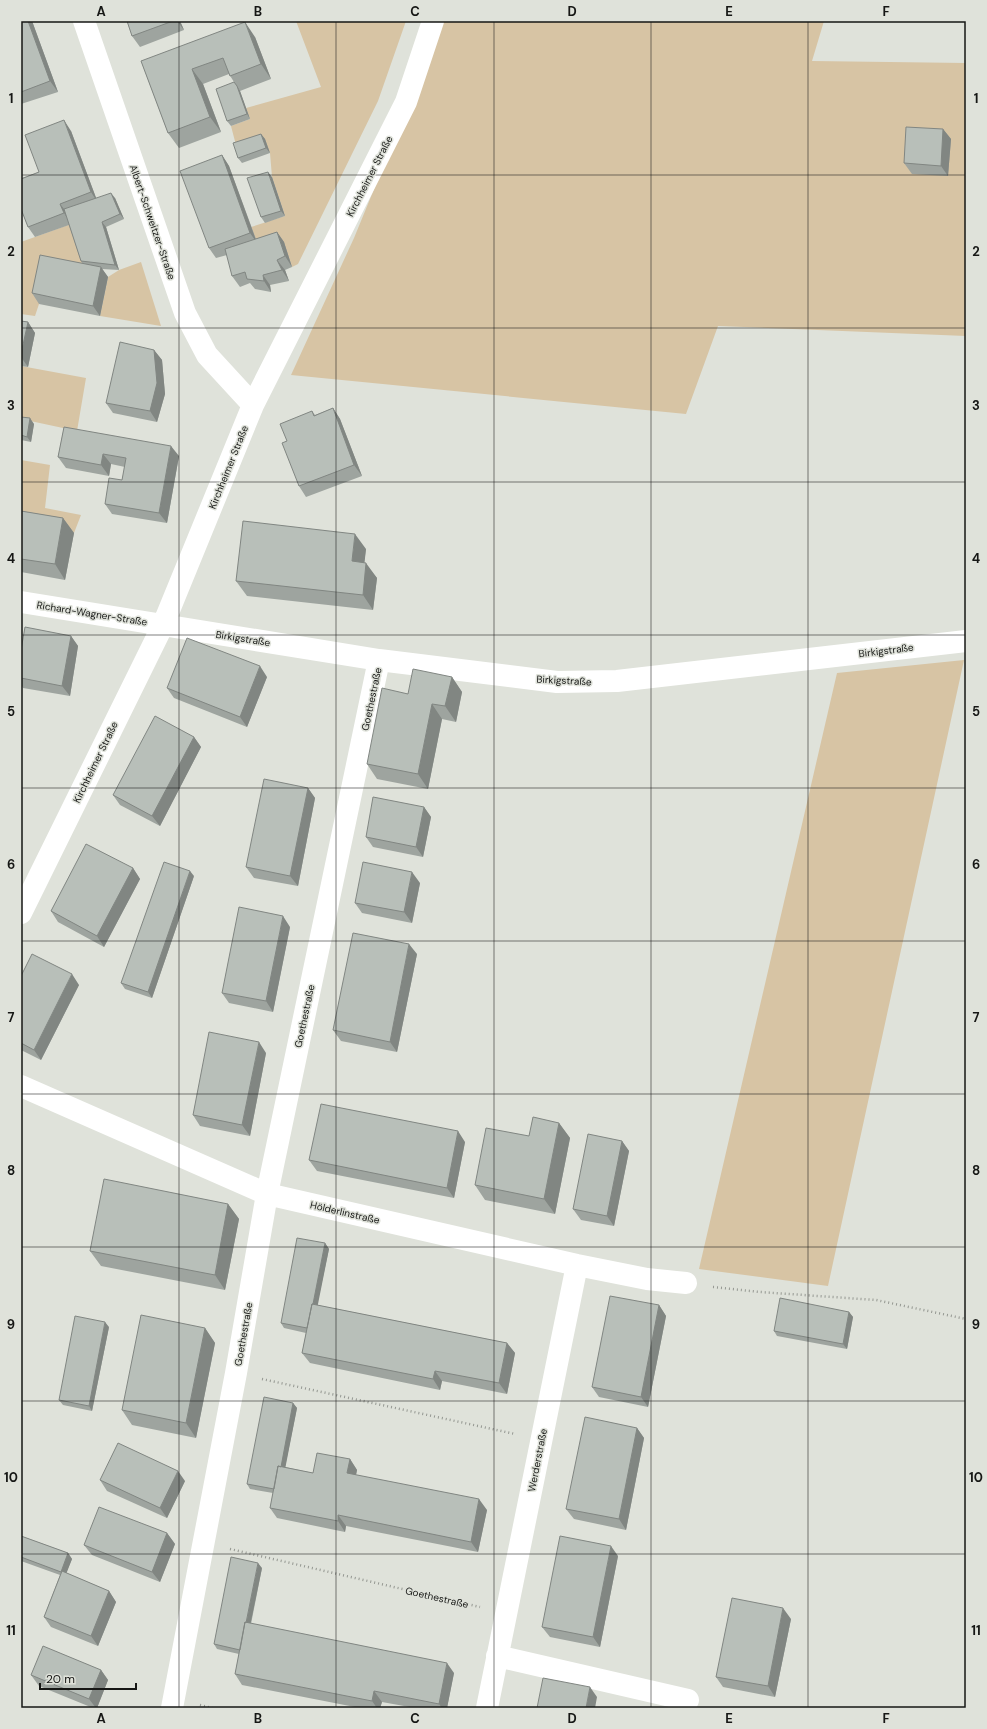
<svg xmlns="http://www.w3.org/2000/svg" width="987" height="1729" font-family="'DM Sans',sans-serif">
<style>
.green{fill:#d7c4a4}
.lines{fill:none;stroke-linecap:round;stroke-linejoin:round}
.path{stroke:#949791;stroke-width:2.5;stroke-dasharray:1 3;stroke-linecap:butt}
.minor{stroke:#fff;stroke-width:22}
.wall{fill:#9ea49f}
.shaded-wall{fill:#818682}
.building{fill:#b8bfb9;stroke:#818682}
.grid{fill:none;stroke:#161715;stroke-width:1;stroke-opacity:0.55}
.labels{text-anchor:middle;stroke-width:3;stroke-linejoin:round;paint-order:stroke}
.street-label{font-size:10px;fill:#161715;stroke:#dfe2da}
.neatline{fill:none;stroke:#161715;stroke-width:1.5}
.grid-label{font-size:13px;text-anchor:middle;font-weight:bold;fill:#161715}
</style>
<rect width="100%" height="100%" fill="#dfe2da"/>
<path class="green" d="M 296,21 L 406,21 L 378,101 L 298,264 L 292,267 L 284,243 L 260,251 L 251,227 L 285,216 L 272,177 L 270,153 L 265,140 L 237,149 L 231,126 L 250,119 L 246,108 L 321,87 Z
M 443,21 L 824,21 L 812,61 L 966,63 L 966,336 L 718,326 L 686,414 L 291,375 L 354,238 Z
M 71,224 L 84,267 L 39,304 L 35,316 L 21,314 L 21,242 Z
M 141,262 L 161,326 L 100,316 L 108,277 L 119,270 Z
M 21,366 L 86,378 L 77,431 L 21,419 Z
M 21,460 L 50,465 L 45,508 L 81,515 L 74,533 L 21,524 Z
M 964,660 L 828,1286 L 699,1269 L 837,673 Z"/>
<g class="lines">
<path class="path" d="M 713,1287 L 760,1292 L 876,1300 L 966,1319
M 262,1379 L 515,1434
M 230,1549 L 480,1607
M 200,1705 L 212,1708"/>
<path class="minor" d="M 84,21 L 185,313 L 207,355 L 253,405
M 21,602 L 379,660 L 557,682 L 617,681 L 966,641
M 21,913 L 163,625 L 253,405 L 406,102 L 433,21
M 21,1086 L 267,1194 L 577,1265 L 647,1279 L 686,1283
M 497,1656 L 688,1700
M 172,1708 L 236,1373 L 267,1194 L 379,660
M 487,1708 L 577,1265"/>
</g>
<path class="wall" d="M 21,21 L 32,21 L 58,92 L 21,104 Z
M 127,21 L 180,21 L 184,30 L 140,47 L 132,36 Z
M 255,37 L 271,79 L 240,91 L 250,119 L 231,126 L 227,121 L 234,82 L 229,74 L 203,84 L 221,132 L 179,148 L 168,133 L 141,61 Z
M 943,129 L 951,139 L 948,176 L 912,174 L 904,163 Z
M 71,131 L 96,198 L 115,198 L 124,219 L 106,227 L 119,270 L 102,269 L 108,277 L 100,316 L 39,304 L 32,293 L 82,263 L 81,261 L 69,225 L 35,237 L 28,227 L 21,209 L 21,176 L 22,178 L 39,172 Z
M 261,134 L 265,139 L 270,153 L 242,163 L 238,158 Z
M 222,155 L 229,166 L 256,239 L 277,232 L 284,242 L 292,267 L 285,270 L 289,281 L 270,285 L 271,292 L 255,289 L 250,283 L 240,287 L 232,276 L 227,255 L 216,258 L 209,248 Z
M 272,177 L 285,216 L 265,223 L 261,217 Z
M 21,321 L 28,322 L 35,333 L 28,367 L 21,366 Z
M 154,350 L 162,360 L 165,394 L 157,422 L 113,413 L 106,403 Z
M 333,408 L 340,419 L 362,476 L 306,497 L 299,486 L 287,441 L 312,411 L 315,415 Z
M 21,417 L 34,424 L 31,442 L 21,440 Z
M 64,427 L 179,456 L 167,523 L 112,514 L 105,504 L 122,480 L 125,467 L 111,464 L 109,476 L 66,468 L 58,457 Z
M 21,511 L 63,518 L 74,533 L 65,580 L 21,572 Z
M 366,549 L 364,563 L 377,578 L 373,610 L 247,596 L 236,581 Z
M 71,636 L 78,646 L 70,696 L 23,688 L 21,684 L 21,650 Z
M 267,677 L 247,727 L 174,698 L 167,688 Z
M 452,677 L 462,692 L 456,722 L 442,719 L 428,789 L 377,779 L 367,764 L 408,694 Z
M 194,737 L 201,747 L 160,826 L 120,805 L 113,795 Z
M 308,788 L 315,798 L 298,886 L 254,878 L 246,867 Z
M 424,807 L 431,817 L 423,857 L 373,847 L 366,837 Z
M 133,868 L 140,879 L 104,947 L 58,922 L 51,911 Z
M 194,876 L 152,998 L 125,989 L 121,983 Z
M 420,883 L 412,923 L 362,913 L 355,903 Z
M 290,927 L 273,1012 L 229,1003 L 222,993 Z
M 417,954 L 397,1052 L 341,1041 L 333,1030 Z
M 21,976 L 79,985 L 41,1060 L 21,1050 Z
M 266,1053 L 250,1136 L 200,1126 L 193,1115 Z
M 559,1123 L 570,1138 L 555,1214 L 485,1200 L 475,1185 Z
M 622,1141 L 629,1151 L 614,1226 L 581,1220 L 573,1209 Z
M 465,1142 L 454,1198 L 317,1171 L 309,1160 Z
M 228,1204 L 239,1219 L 225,1290 L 101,1266 L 90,1251 Z
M 325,1243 L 329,1249 L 317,1305 L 507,1343 L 515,1353 L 507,1394 L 442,1381 L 440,1390 L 310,1363 L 302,1353 L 306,1333 L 284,1328 L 281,1323 Z
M 659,1305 L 666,1316 L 648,1407 L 599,1397 L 592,1387 Z
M 849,1312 L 853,1317 L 847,1349 L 777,1336 L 774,1331 Z
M 109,1327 L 92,1411 L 63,1405 L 59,1400 Z
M 205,1328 L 215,1343 L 196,1438 L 132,1425 L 122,1410 Z
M 293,1403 L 297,1408 L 285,1467 L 313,1473 L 350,1459 L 357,1470 L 356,1475 L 487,1510 L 478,1552 L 346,1526 L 345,1532 L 277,1518 L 270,1508 L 273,1493 L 250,1489 L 247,1484 Z
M 637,1428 L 644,1438 L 626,1530 L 574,1519 L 566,1509 Z
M 100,1480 L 185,1481 L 167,1518 L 107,1491 Z
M 167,1533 L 175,1544 L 160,1582 L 92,1555 L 84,1545 Z
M 21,1536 L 68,1553 L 72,1559 L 66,1573 L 109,1591 L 116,1602 L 98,1646 L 51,1627 L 44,1617 L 60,1575 L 21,1561 Z
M 618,1556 L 600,1647 L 550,1637 L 542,1627 Z
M 262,1568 L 251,1624 L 454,1673 L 447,1708 L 415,1708 L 382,1702 L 380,1708 L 360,1708 L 242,1685 L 235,1674 L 239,1654 L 217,1649 L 214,1644 Z
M 791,1619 L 775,1697 L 723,1687 L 716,1677 Z
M 101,1670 L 108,1680 L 97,1708 L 93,1708 L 39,1686 L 31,1675 Z"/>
<path class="shaded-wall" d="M 28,21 L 32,21 L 58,92 L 50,81 Z
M 177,21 L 180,21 L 184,30 Z
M 245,22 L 255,37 L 271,79 L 261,64 Z
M 192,69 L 203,84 L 221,132 L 210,117 Z
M 237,86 L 240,91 L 250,119 L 247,114 Z
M 64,120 L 71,131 L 98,203 L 91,192 Z
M 943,129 L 951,139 L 948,176 L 941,166 Z
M 261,134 L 265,139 L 270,153 L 266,148 Z
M 222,155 L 229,166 L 257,243 L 250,233 Z
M 268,172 L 272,177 L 285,216 L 281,211 Z
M 111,193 L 115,198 L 124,219 L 120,214 Z
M 60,204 L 68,214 L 71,224 L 64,213 Z
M 102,222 L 106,227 L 119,270 L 115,265 Z
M 277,232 L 284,242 L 292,267 L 285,256 Z
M 277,260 L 285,270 L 289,281 L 282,270 Z
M 101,267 L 108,277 L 100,316 L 93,306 Z
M 263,275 L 270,285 L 271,292 L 264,281 Z
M 28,322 L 35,333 L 28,367 L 21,357 L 21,354 Z
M 154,350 L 162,360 L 165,394 L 157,422 L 150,411 Z
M 333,408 L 340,419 L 362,476 L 354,465 Z
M 30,418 L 34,424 L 31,442 L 27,437 Z
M 171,446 L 179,456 L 167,523 L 159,513 Z
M 103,454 L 111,464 L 109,476 L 101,465 Z
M 63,518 L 74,533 L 65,580 L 55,564 Z
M 355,534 L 366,549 L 363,576 L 352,561 Z
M 366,563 L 377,578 L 373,610 L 363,595 Z
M 71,636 L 78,646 L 70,696 L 62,686 Z
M 260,666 L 267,677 L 247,727 L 240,717 Z
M 452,677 L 462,692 L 456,722 L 445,706 Z
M 432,704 L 442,719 L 428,789 L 418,774 Z
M 194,737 L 201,747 L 160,826 L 152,816 Z
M 308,788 L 315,798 L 298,886 L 290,876 Z
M 424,807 L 431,817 L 423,857 L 416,847 Z
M 133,868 L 140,879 L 104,947 L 97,936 Z
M 190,871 L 194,876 L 152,998 L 148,992 Z
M 412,872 L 420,883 L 412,923 L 404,912 Z
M 283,916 L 290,927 L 273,1012 L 266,1001 Z
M 409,944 L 417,954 L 397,1052 L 390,1042 Z
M 72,974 L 79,985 L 41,1060 L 34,1050 Z
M 259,1042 L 266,1053 L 250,1136 L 242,1125 Z
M 559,1123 L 570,1138 L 555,1214 L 544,1199 Z
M 458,1131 L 465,1142 L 454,1198 L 447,1188 Z
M 622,1141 L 629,1151 L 614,1226 L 607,1216 Z
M 228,1204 L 239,1219 L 225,1290 L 215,1275 Z
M 325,1243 L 329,1249 L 312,1334 L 308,1328 Z
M 659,1305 L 666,1316 L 648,1407 L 641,1397 Z
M 849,1312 L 853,1317 L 847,1349 L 843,1344 Z
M 105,1322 L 109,1327 L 92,1411 L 89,1406 Z
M 205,1328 L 215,1343 L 196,1438 L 186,1423 Z
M 507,1343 L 515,1353 L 507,1394 L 499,1383 Z
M 435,1371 L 442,1381 L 440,1390 L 433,1379 Z
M 293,1403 L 297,1408 L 280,1495 L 276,1490 Z
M 637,1428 L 644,1438 L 626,1530 L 619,1519 Z
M 350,1459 L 357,1470 L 354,1484 L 347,1473 Z
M 178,1471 L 185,1481 L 167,1518 L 160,1508 Z
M 479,1499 L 487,1510 L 478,1552 L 471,1542 Z
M 338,1515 L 346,1526 L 345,1532 L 338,1521 Z
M 167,1533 L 175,1544 L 160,1582 L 152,1572 Z
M 611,1546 L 618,1556 L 600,1647 L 593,1637 Z
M 68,1553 L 72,1559 L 65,1577 L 61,1572 Z
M 258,1563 L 262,1568 L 244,1655 L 241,1650 Z
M 109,1591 L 116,1602 L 98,1646 L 91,1636 Z
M 783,1608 L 791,1619 L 775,1697 L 768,1686 Z
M 447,1663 L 454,1673 L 447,1708 L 442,1708 L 439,1704 Z
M 101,1670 L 108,1680 L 97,1708 L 96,1708 L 89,1699 Z
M 590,1687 L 597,1697 L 595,1708 L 586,1708 Z
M 374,1691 L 382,1702 L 380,1708 L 377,1708 L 372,1701 Z"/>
<path class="building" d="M 21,21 L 28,21 L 50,81 L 21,92 Z
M 127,21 L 173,21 L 132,36 Z
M 245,22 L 261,64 L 230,76 L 223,58 L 192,69 L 210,117 L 168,133 L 141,61 Z
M 234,82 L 237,86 L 247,114 L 227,121 L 216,89 Z
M 64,120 L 91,192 L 60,204 L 64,213 L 28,227 L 21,209 L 21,179 L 39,172 L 25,135 Z
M 906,127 L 943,129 L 941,166 L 904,163 Z
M 261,134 L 266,148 L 238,158 L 233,143 Z
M 222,155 L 250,233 L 209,248 L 180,171 Z
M 268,172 L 281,211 L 261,217 L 247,178 Z
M 111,193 L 120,214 L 102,222 L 115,265 L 81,261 L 64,209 Z
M 277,232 L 285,256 L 277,260 L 282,270 L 263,275 L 264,281 L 247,279 L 245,272 L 232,276 L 225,249 Z
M 40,255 L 101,267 L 93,306 L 32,293 Z
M 21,321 L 28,322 L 21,354 Z
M 120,342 L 154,350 L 157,383 L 150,411 L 106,403 Z
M 333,408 L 354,465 L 299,486 L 282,443 L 287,441 L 280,424 L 312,411 L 314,416 Z
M 21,417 L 30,418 L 27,437 L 21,435 Z
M 64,427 L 171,446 L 159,513 L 105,504 L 109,478 L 122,480 L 126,458 L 103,454 L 101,465 L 58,457 Z
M 21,511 L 63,518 L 55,564 L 21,559 Z
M 243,521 L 355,534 L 352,561 L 366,563 L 363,595 L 236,581 Z
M 25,627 L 71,636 L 62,686 L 21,678 L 21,650 Z
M 187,638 L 260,666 L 240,717 L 167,688 Z
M 413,669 L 452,677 L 445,706 L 432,704 L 418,774 L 367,764 L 382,688 L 408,694 Z
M 155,716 L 194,737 L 152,816 L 113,795 Z
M 264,779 L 308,788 L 290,876 L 246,867 Z
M 373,797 L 424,807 L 416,847 L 366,837 Z
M 86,844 L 133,868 L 97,936 L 51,911 Z
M 164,862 L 190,871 L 148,992 L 121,983 Z
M 363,862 L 412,872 L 404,912 L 355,903 Z
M 239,907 L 283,916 L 266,1001 L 222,993 Z
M 353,933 L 409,944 L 390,1042 L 333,1030 Z
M 32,954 L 72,974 L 34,1050 L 21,1043 L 21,976 Z
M 209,1032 L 259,1042 L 242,1125 L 193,1115 Z
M 321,1104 L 458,1131 L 447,1188 L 309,1160 Z
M 533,1117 L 559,1123 L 544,1199 L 475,1185 L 486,1128 L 529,1136 Z
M 588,1134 L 622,1141 L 607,1216 L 573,1209 Z
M 104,1179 L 228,1204 L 215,1275 L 90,1251 Z
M 297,1238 L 325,1243 L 313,1304 L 312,1304 L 307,1328 L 281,1323 Z
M 610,1296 L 659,1305 L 641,1397 L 592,1387 Z
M 780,1298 L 849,1312 L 843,1344 L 774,1331 Z
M 312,1304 L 507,1343 L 499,1383 L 435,1371 L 433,1379 L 302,1353 Z
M 141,1315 L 205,1328 L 186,1423 L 122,1410 Z
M 75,1316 L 105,1322 L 89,1406 L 59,1400 Z
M 264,1397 L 293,1403 L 281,1467 L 278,1466 L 274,1489 L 247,1484 Z
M 585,1417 L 637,1428 L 619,1519 L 566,1509 Z
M 118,1443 L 178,1471 L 160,1508 L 100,1480 Z
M 317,1453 L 350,1459 L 347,1473 L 479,1499 L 471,1542 L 338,1515 L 338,1521 L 270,1508 L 278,1466 L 313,1473 Z
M 99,1507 L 167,1533 L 152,1572 L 84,1545 Z
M 21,1536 L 68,1553 L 61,1572 L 21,1557 Z
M 560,1536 L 611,1546 L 593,1637 L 542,1627 Z
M 231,1557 L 258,1563 L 246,1623 L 245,1622 L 240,1650 L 214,1644 Z
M 62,1571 L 109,1591 L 91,1636 L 44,1617 Z
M 732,1598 L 783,1608 L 768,1686 L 716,1677 Z
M 245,1622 L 447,1663 L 439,1704 L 374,1691 L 372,1701 L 235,1674 Z
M 43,1646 L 101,1670 L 89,1699 L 31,1675 Z
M 543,1678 L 590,1687 L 586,1708 L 537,1708 Z"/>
<path class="grid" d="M 179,21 L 179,1708M 336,21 L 336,1708M 494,21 L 494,1708M 651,21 L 651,1708M 808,21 L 808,1708M 21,175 L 966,175M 21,328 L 966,328M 21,482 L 966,482M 21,635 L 966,635M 21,788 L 966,788M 21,941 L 966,941M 21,1094 L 966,1094M 21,1247 L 966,1247M 21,1401 L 966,1401M 21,1554 L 966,1554"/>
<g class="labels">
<g class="street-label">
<text transform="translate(369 176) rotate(-63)" y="4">Kirchheimer Straße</text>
<text transform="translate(153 222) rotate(71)" y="4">Albert-Schweitzer-Straße</text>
<text transform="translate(228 467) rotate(-68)" y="4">Kirchheimer Straße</text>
<text transform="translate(92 613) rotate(9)" y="4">Richard-Wagner-Straße</text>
<text transform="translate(243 638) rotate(9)" y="4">Birkigstraße</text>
<text transform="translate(886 650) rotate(-7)" y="4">Birkigstraße</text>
<text transform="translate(564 680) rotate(3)" y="4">Birkigstraße</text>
<text transform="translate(371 699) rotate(-78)" y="4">Goethestraße</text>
<text transform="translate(95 762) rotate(-64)" y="4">Kirchheimer Straße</text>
<text transform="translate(304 1016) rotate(-78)" y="4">Goethestraße</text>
<text transform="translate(345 1212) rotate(13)" y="4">Hölderlinstraße</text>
<text transform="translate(243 1334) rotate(-80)" y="4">Goethestraße</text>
<text transform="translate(537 1460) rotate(-79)" y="4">Werderstraße</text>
<text transform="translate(437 1597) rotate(13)" y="4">Goethestraße</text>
</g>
</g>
<rect width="987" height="1729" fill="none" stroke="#dfe2da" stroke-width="44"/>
<path d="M40 1683v6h96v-6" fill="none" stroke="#161715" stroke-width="2"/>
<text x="46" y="1683" font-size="12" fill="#161715" stroke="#dfe2da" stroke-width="3" paint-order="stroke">20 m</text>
<rect x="22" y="22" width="943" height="1685" class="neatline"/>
<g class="grid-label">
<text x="101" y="16">A</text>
<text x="258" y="16">B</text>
<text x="415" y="16">C</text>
<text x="572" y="16">D</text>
<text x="729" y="16">E</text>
<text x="886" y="16">F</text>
<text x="11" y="103">1</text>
<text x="976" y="103">1</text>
<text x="11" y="256">2</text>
<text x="976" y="256">2</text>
<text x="11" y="410">3</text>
<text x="976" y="410">3</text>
<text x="11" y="563">4</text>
<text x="976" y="563">4</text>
<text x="11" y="716">5</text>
<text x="976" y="716">5</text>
<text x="11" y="869">6</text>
<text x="976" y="869">6</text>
<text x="11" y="1022">7</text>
<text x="976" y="1022">7</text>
<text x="11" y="1175">8</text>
<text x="976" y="1175">8</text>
<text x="11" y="1329">9</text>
<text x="976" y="1329">9</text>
<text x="11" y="1482">10</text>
<text x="976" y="1482">10</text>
<text x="11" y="1635">11</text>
<text x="976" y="1635">11</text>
<text x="101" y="1723">A</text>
<text x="258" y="1723">B</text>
<text x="415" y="1723">C</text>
<text x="572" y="1723">D</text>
<text x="729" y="1723">E</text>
<text x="886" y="1723">F</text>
</g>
</svg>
